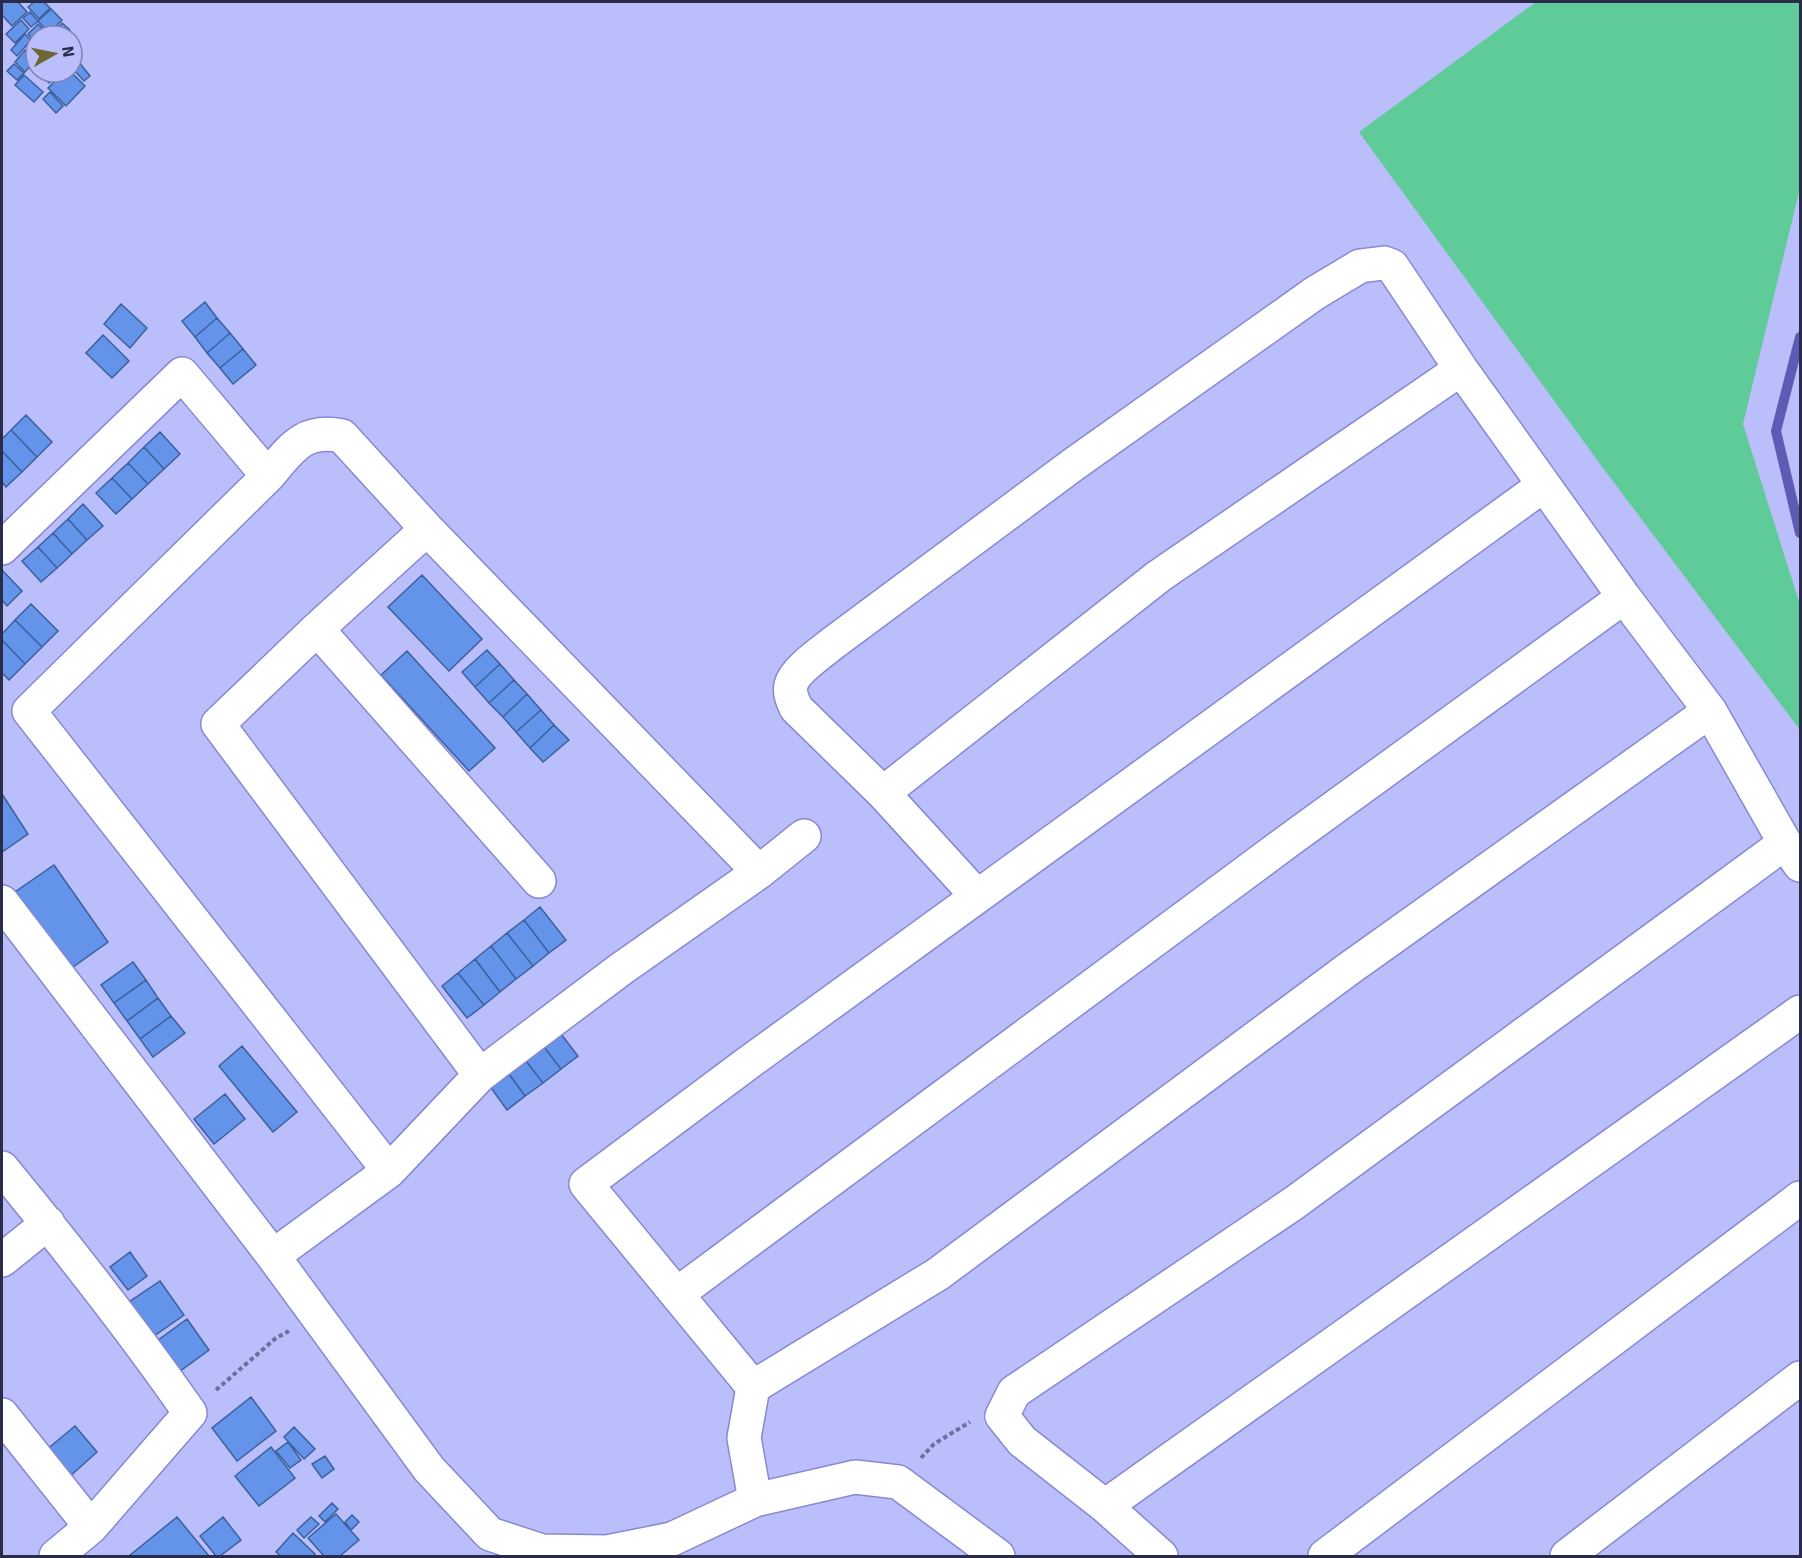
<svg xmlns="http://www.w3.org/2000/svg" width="1802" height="1558" font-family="Signika,sans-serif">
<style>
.green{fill:#5fcb99}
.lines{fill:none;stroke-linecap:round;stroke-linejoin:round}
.stream{stroke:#5d5cb5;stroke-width:10}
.building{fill:#6494e9;stroke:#3c5f9d;stroke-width:1.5}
.minor-casing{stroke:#8689d2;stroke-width:36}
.path{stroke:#6d6f9c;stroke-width:4;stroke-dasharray:4.5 3;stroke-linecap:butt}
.minor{stroke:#fff;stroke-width:33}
</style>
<rect width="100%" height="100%" fill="#babefb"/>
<path class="green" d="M 1536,2 L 1800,2 L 1800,188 L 1743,424 L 1800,605 L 1800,730 L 1600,464 L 1359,132 Z"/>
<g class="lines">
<path class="stream" d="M 1800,337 L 1776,431 L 1800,533"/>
</g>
<path class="building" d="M 2,2 L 18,2 L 27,12 L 12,26 L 2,15 Z
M 34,2 L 44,2 L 50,8 L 39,19 L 28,7 Z
M 51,9 L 62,20 L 49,33 L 38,21 Z
M 30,12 L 38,21 L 31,27 L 23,18 Z
M 21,20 L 29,29 L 15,43 L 6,34 Z
M 62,23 L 70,30 L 64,36 L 57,36 L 53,33 Z
M 38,24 L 49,35 L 36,36 L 36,42 L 28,34 Z
M 25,34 L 31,40 L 17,56 L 11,50 Z
M 25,50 L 36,60 L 25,72 L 15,62 Z
M 78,61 L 90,76 L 84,81 L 72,68 Z
M 14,64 L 24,73 L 17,80 L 7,71 Z
M 44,72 L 61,72 L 49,83 L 41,75 Z
M 64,72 L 71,72 L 85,86 L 66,106 L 48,88 Z
M 24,75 L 43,92 L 34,102 L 15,85 Z
M 50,92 L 63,106 L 56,113 L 43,99 Z
M 205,302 L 217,318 L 195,337 L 182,321 Z
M 121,304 L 147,328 L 130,348 L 104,324 Z
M 217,318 L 230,333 L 207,353 L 195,337 Z
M 230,333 L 243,349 L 220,368 L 207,353 Z
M 103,335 L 129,361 L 112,378 L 86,353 Z
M 243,349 L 256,365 L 233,384 L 220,368 Z
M 26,415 L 52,442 L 37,457 L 11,430 Z
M 11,430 L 37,457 L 22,472 L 2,451 L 2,439 Z
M 160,432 L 180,454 L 164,469 L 144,447 Z
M 144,447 L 164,469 L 148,484 L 128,463 Z
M 2,451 L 22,472 L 6,487 L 2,482 Z
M 128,463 L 148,484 L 132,499 L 112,478 Z
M 112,478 L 132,499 L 116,514 L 96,493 Z
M 83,504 L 103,526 L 87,540 L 68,519 Z
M 68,519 L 87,540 L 72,554 L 53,533 Z
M 53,533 L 72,554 L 57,568 L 38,547 Z
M 38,547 L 57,568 L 41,582 L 22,561 Z
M 2,570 L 22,591 L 7,606 L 2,600 Z
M 422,575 L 482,639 L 449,671 L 388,607 Z
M 31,604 L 58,631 L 42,647 L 15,620 Z
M 15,620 L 42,647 L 25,664 L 2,640 L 2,634 Z
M 2,640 L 25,664 L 9,680 L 2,673 Z
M 487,650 L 500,664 L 475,687 L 462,672 Z
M 407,651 L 495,748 L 469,771 L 381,675 Z
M 500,664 L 514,680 L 489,703 L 475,687 Z
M 514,680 L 527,694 L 503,717 L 489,703 Z
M 527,694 L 541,710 L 516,732 L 503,717 Z
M 541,710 L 554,725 L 530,748 L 516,732 Z
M 554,725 L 569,740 L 543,762 L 530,748 Z
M 2,794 L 28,834 L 2,852 Z
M 54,865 L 108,942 L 69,970 L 15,892 Z
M 540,907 L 566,940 L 549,953 L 524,920 Z
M 524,920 L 549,953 L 533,966 L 507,933 Z
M 507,933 L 533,966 L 516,979 L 491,946 Z
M 491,946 L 516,979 L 500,992 L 475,959 Z
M 475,959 L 500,992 L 484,1005 L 458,973 Z
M 133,962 L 146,980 L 114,1003 L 101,985 Z
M 458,973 L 484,1005 L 467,1018 L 442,986 Z
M 146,980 L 158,998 L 127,1021 L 114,1003 Z
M 158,998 L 171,1016 L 140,1039 L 127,1021 Z
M 171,1016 L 185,1033 L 153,1057 L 140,1039 Z
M 561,1034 L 578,1056 L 561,1069 L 544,1047 Z
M 242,1046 L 297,1112 L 273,1132 L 219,1066 Z
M 544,1047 L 561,1069 L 543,1083 L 526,1061 Z
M 526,1061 L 543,1083 L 525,1096 L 509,1074 Z
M 509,1074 L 525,1096 L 507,1110 L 491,1088 Z
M 225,1094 L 245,1119 L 214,1144 L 194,1119 Z
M 130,1252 L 147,1276 L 128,1290 L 110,1267 Z
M 160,1281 L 184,1315 L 144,1343 L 120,1308 Z
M 187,1319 L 209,1350 L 172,1377 L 150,1346 Z
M 251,1397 L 276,1431 L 237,1461 L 212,1428 Z
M 75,1426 L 97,1452 L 68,1478 L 45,1451 Z
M 294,1427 L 315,1449 L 304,1459 L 284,1437 Z
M 288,1442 L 301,1460 L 290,1468 L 276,1451 Z
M 271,1447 L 295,1478 L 259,1506 L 235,1476 Z
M 325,1456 L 334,1469 L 322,1478 L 312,1464 Z
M 332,1503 L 338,1509 L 325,1522 L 319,1516 Z
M 336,1514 L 359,1540 L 340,1556 L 324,1556 L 308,1538 Z
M 352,1515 L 359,1522 L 351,1530 L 345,1522 Z
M 177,1517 L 209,1556 L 129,1556 Z
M 223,1517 L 241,1540 L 220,1556 L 216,1556 L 200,1536 Z
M 311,1517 L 319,1524 L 304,1538 L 297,1530 Z
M 293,1533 L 315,1554 L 313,1556 L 281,1556 L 276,1552 Z"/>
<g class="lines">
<g class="minor-casing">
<path id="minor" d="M 427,529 L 317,629 L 218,724 L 480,1075
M 2,548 L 182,374 L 268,476
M 317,629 L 539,881
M 883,793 L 1159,576 L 1461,369
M 977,896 L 883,793 L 796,708 C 793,701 789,693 791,685 C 794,671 822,652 833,643 L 1074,464 L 1315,293 L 1360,266 L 1384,263 L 1392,266 L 1461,369 L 1624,597 L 1710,711 L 1785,843
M 2,902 L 273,1256 L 429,1469 L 490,1534 L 542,1551 L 607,1552 L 672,1539 L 755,1500 L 855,1477 L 898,1482 L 998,1556
M 2,1168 C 67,1247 131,1328 190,1413 L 91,1527 L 56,1556
M 389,1171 L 29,711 L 268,476 C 291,449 303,428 342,436 L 427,529 L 759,872
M 273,1256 L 389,1171 L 480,1075 L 621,969 L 759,872 L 804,836
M 2,1260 L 48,1223
M 677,1294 L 1288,841 L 1624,597
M 753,1387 L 586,1184 L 748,1063 L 1544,485
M 2,1415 L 91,1527
M 755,1500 L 744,1438 L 753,1387 L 938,1274 L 1347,970 L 1710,711
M 1105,1506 L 1800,1012
M 1161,1556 L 1105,1506 L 1022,1441 L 1002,1416 L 1014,1392 L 1294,1203 L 1785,843 L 1800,865
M 1325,1556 L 1800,1198
M 1567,1556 L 1800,1378"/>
</g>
<path class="path" d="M 216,1390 L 276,1338 L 289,1331
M 921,1458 L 934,1444 L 970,1422"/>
<use href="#minor" class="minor"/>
</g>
<rect width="1802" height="1558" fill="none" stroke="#2a2b49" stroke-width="6"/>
<g transform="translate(54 54) rotate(81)"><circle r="28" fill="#babefb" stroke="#8083b4" stroke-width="1.5"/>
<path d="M0-4.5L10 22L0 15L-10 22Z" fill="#6e6733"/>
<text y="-9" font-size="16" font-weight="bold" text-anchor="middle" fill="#2a2b49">N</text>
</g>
</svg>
